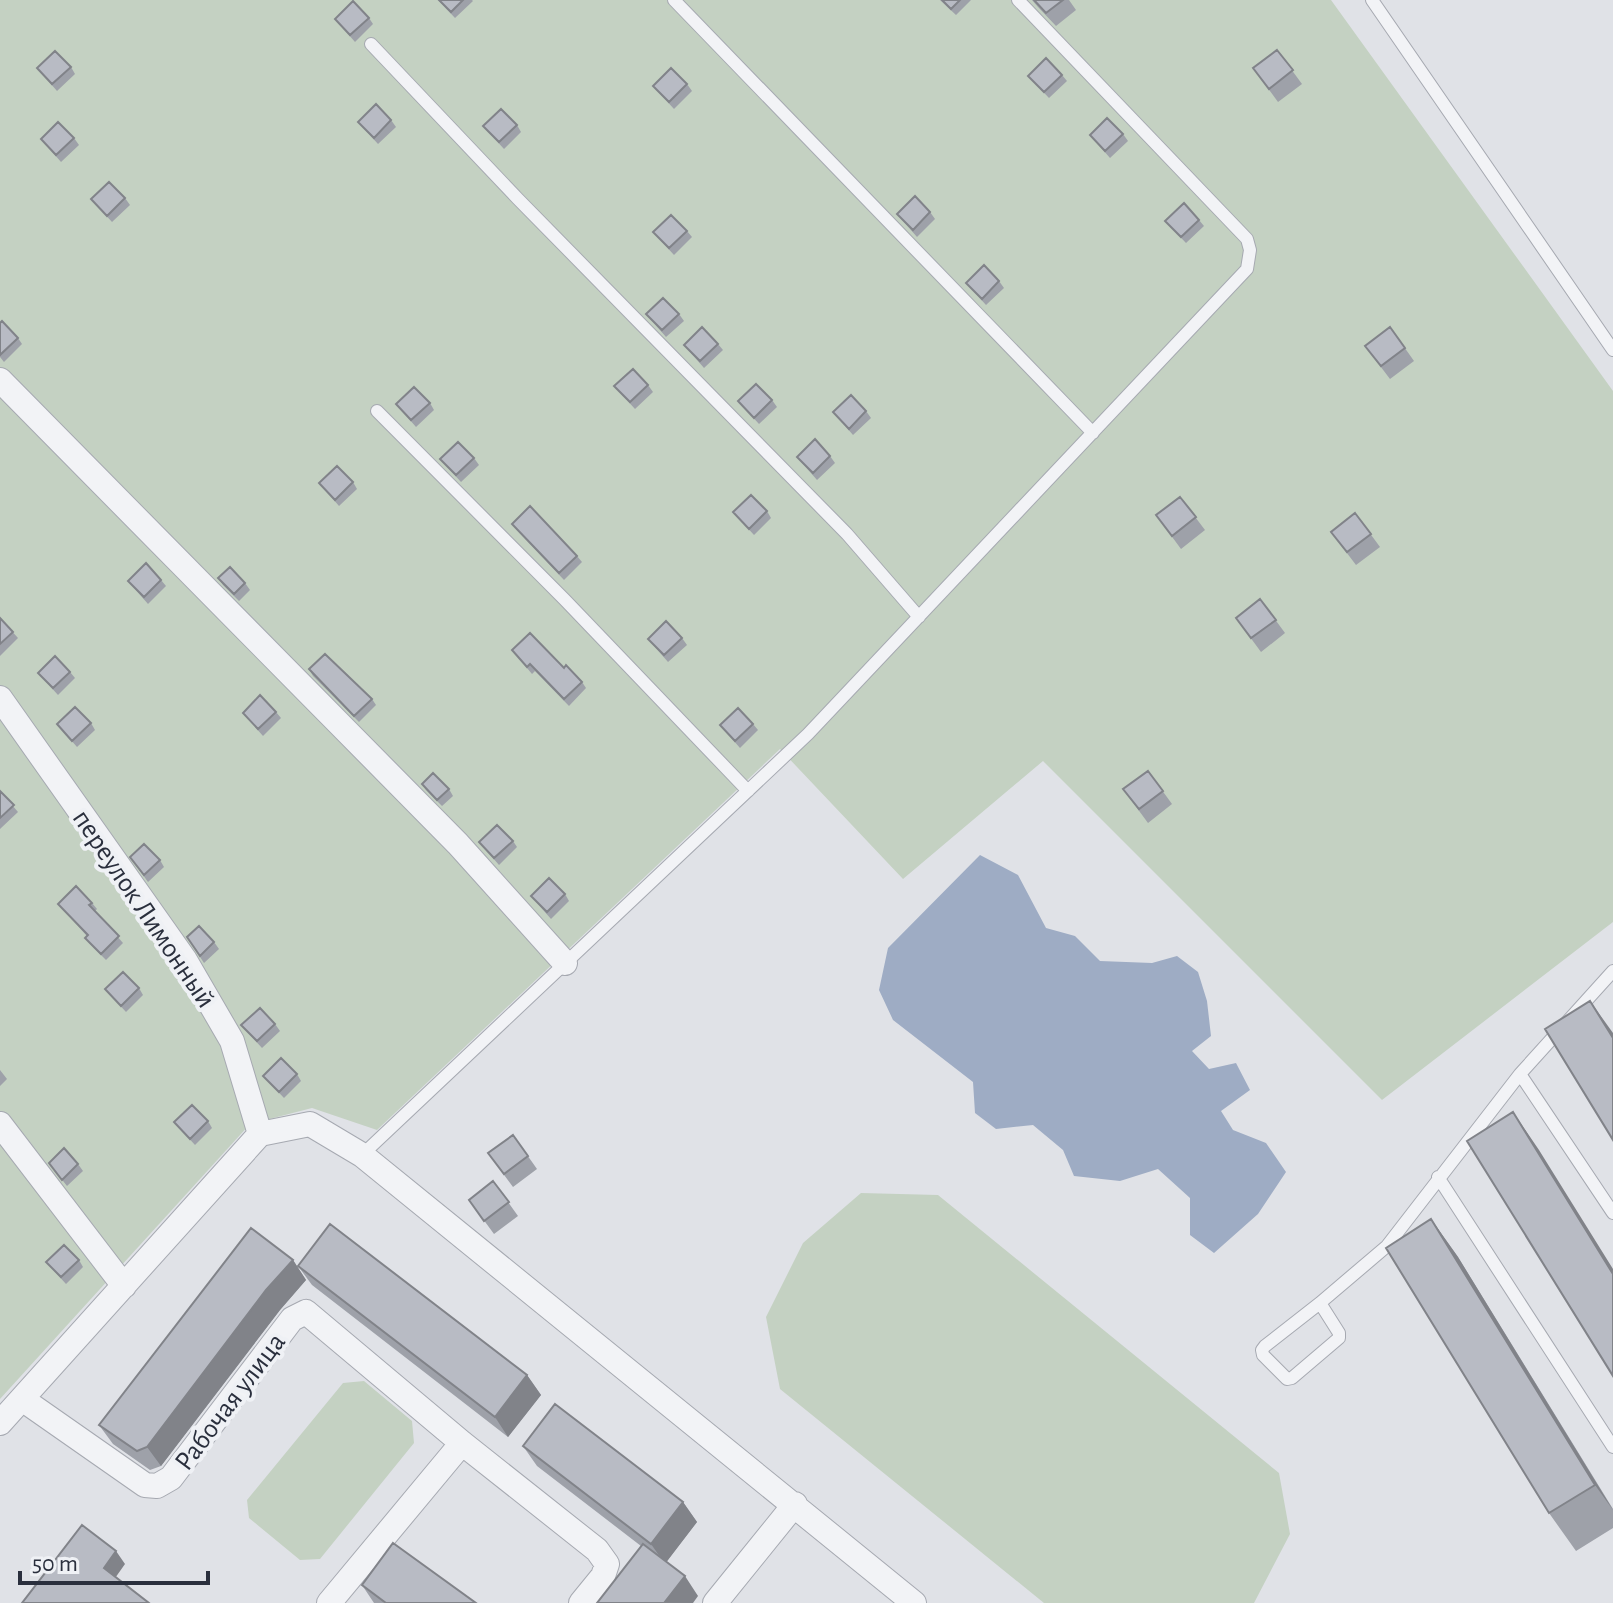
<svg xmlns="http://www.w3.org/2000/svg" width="1613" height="1603" font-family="'Alegreya Sans',sans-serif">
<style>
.green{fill:#c4d1c2}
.water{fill:#9eacc4}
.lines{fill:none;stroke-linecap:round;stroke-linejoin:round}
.service-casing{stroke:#a6a9b1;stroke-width:14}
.minor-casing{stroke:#a6a9b1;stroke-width:26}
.service{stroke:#f2f3f6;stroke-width:12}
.minor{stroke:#f2f3f6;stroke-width:24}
.wall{fill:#9ea1a9}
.shaded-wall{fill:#818389}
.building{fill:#b8bbc4;stroke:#818389;stroke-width:2}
.labels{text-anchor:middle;stroke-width:8;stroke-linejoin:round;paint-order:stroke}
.street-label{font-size:28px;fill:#2a2f3d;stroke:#eff1f5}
</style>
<rect width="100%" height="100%" fill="#e0e2e7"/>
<path class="green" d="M 0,0 L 1331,0 L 1613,391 L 1613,922 L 1382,1100 L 1043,761 L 903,879 L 780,749 L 377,1130 L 312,1108 L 250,1124 L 0,1399 Z
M 861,1193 L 938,1195 L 1279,1473 L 1290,1534 L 1254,1603 L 1044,1603 L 780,1389 L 766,1317 L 803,1243 Z
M 364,1381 L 412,1421 L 414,1443 L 320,1559 L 300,1560 L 249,1518 L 247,1500 L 343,1383 Z"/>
<path class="water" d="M 980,855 L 1018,875 L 1046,928 L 1075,936 L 1100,961 L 1152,963 L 1177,956 L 1198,972 L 1207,1001 L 1211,1036 L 1192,1051 L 1209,1069 L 1236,1063 L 1250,1090 L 1221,1111 L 1233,1130 L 1266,1143 L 1286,1172 L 1258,1214 L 1214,1253 L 1190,1235 L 1190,1198 L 1158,1169 L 1120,1181 L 1074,1176 L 1063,1150 L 1033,1125 L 996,1129 L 975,1113 L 973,1082 L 893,1020 L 879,990 L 888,948 Z"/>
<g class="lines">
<g class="service-casing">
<path id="service" d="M 674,0 L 1093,433
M 1372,0 L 1613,350
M 371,44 L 518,199 L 847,534 L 919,617
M 377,411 L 565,600 L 748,791
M 1520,1074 L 1613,1213
M 362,1155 L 808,734 L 1247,269 L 1250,250 L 1247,239 L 1018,0
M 1438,1177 L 1613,1447
M 1320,1303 L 1339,1333 L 1339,1338 L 1292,1378 L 1287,1379 L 1263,1355 L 1262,1350 L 1265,1346 L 1320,1303 L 1387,1246 L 1520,1074 L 1613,971"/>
</g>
<g class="minor-casing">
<path id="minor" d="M 0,380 L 458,844 L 565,963
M 0,698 L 185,960 L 232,1041 L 260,1134
M 0,1124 L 124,1286
M 22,1399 L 145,1485 L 157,1486 L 171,1478 L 292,1319 L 306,1312 L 462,1443 L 597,1550 L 607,1564 L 603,1576 L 581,1603
M 0,1423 L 260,1134 L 310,1124 L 362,1155 L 914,1603
M 329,1603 L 462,1443
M 715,1603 L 795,1504"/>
</g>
<use href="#service" class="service"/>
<use href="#minor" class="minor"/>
</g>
<path class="wall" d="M 438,0 L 472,0 L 473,1 L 455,18 Z
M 940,0 L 971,0 L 956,15 Z
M 1032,0 L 1069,0 L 1076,10 L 1056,26 L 1038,7 Z
M 369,18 L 373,24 L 355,42 L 335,19 Z
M 1277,50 L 1302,84 L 1278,102 L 1253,68 Z
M 71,67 L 75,74 L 57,91 L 37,68 Z
M 1062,75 L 1067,81 L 1049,98 L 1028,76 Z
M 687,84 L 692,91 L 674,109 L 653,86 Z
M 391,120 L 396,127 L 378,144 L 358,122 Z
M 517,125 L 521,132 L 504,149 L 483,126 Z
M 1123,134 L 1128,141 L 1110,158 L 1090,135 Z
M 74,138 L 79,145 L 61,162 L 41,139 Z
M 125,198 L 130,205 L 112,222 L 91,199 Z
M 930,212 L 935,219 L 917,237 L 897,214 Z
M 1199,220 L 1204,226 L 1186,243 L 1165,221 Z
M 687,231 L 692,237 L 674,255 L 653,232 Z
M 999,281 L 1004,288 L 986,305 L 966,283 Z
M 646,314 L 679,314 L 684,321 L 666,337 Z
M 0,323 L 18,338 L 22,344 L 4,362 L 0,357 Z
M 1390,327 L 1414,361 L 1390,379 L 1365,346 Z
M 718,344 L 723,350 L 704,368 L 684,345 Z
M 648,385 L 653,392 L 635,409 L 614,386 Z
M 772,400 L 777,407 L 759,424 L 738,401 Z
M 430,403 L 434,410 L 416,427 L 396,404 Z
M 866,411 L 871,418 L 853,435 L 833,412 Z
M 830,456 L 835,463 L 817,480 L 797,457 Z
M 474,458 L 479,465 L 461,482 L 440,459 Z
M 353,482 L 357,489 L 339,506 L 319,483 Z
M 1180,497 L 1205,530 L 1181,549 L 1156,515 Z
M 767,511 L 771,518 L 754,535 L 733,512 Z
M 1355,513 L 1380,547 L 1356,565 L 1331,532 Z
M 512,524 L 577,556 L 582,562 L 564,580 L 517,530 Z
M 218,578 L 245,583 L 250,590 L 239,601 L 223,585 Z
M 161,580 L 166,586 L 148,604 L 128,581 Z
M 1260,599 L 1285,633 L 1261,652 L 1236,618 Z
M 0,618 L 18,638 L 0,656 Z
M 682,638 L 687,645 L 668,662 L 648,639 Z
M 512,650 L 582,682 L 586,688 L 569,706 L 535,671 L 532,674 Z
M 309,669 L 372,699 L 376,705 L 359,722 L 313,676 Z
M 70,672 L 75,678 L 58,695 L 38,673 Z
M 276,712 L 281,718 L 263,736 L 243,713 Z
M 91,723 L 95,730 L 77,747 L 57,724 Z
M 753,724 L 758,730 L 740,748 L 720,725 Z
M 1148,771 L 1172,804 L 1148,823 L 1123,789 Z
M 422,784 L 449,789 L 453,796 L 442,806 L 426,790 Z
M 0,791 L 18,812 L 0,829 Z
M 513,841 L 517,847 L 499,865 L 479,842 Z
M 130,857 L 160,860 L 164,867 L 148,882 Z
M 565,894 L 569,901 L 551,919 L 531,896 Z
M 92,903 L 97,909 L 95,911 L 123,943 L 106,960 L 90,944 L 85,938 L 87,936 L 58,904 Z
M 187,937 L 214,942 L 219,949 L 204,963 Z
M 139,988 L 143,995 L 126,1012 L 105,989 Z
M 275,1024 L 280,1031 L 262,1048 L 241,1025 Z
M 0,1070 L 7,1079 L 0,1086 Z
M 297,1074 L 301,1081 L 284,1098 L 263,1076 Z
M 208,1121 L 212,1128 L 195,1145 L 174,1122 Z
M 513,1135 L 537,1169 L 513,1187 L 488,1153 Z
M 49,1163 L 78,1164 L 83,1171 L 67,1186 Z
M 493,1181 L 518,1216 L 494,1234 L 469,1200 Z
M 1431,1219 L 1458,1257 L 1613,1509 L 1613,1528 L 1576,1551 L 1549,1513 Z
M 79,1260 L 83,1267 L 66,1284 L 46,1262 Z
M 293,1260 L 306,1280 L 280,1310 L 161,1466 L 150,1470 L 113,1444 L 99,1425 Z
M 298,1266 L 527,1375 L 541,1395 L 508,1437 L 312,1285 Z
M 523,1446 L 683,1502 L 697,1522 L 666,1562 L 698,1596 L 641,1546 L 537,1466 Z
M 362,1585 L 476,1603 L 374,1603 Z"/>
<path class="shaded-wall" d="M 1590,1001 L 1613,1033 L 1613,1038 Z
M 1513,1112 L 1539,1150 L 1613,1269 L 1613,1274 Z
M 1431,1219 L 1458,1257 L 1613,1510 L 1595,1485 Z
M 293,1260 L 306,1280 L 280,1310 L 161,1466 L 147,1447 L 266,1290 Z
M 527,1375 L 541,1395 L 508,1437 L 495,1417 Z
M 683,1502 L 697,1522 L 665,1564 L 651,1544 Z
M 116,1551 L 125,1564 L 113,1581 L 104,1568 Z
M 685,1576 L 698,1596 L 693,1603 L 664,1603 Z"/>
<path class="building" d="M 439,0 L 463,0 L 451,12 Z
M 942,0 L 960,0 L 951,9 Z
M 1034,0 L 1063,0 L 1046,13 Z
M 353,1 L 369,18 L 350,35 L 335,19 Z
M 1277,50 L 1293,70 L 1269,89 L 1253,68 Z
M 55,51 L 71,67 L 52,84 L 37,68 Z
M 1046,58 L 1062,75 L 1044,92 L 1028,76 Z
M 671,68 L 687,84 L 669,102 L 653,86 Z
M 376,104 L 391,120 L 374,138 L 358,122 Z
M 501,109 L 517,125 L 499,142 L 483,126 Z
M 1107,118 L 1123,134 L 1105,151 L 1090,135 Z
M 58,122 L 74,138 L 56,155 L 41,139 Z
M 109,182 L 125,198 L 107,216 L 91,199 Z
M 915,196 L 930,212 L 913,230 L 897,214 Z
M 1184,203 L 1199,220 L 1181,237 L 1165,221 Z
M 671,215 L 687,231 L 669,248 L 653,232 Z
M 984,265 L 999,281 L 982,299 L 966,283 Z
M 663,298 L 679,314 L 662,330 L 646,314 Z
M 2,321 L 18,338 L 0,355 L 0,323 Z
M 702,327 L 718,344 L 700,361 L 684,345 Z
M 1390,327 L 1405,348 L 1381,366 L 1365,346 Z
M 633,369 L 648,385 L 630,402 L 614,386 Z
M 756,384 L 772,400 L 754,418 L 738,401 Z
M 414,387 L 430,403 L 411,420 L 396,404 Z
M 851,395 L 866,411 L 849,429 L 833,412 Z
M 815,439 L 830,456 L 813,473 L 797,457 Z
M 458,442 L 474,458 L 456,475 L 440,459 Z
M 337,466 L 353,482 L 335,500 L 319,483 Z
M 751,495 L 767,511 L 749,529 L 733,512 Z
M 1180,497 L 1196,517 L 1172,536 L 1156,515 Z
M 530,506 L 577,556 L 559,573 L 512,524 Z
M 1355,513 L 1371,534 L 1347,552 L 1331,532 Z
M 146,563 L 161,580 L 144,597 L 128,581 Z
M 230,567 L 245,583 L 234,594 L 218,578 Z
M 1260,599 L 1276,620 L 1251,638 L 1236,618 Z
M 0,618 L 13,632 L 0,644 Z
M 666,621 L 682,638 L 664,655 L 648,639 Z
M 530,633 L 564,668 L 566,665 L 582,682 L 564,699 L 530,664 L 527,667 L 512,650 Z
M 325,654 L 372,699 L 354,716 L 309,669 Z
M 55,656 L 70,672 L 53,688 L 38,673 Z
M 260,695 L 276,712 L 258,729 L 243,713 Z
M 75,707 L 91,723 L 72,741 L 57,724 Z
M 738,708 L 753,724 L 735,741 L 720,725 Z
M 1148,771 L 1163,791 L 1139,809 L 1123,789 Z
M 433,773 L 449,789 L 437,800 L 422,784 Z
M 0,791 L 14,805 L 0,818 Z
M 497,825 L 513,841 L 494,858 L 479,842 Z
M 144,844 L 160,860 L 144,875 L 130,857 Z
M 549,878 L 565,894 L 547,912 L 531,896 Z
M 76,886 L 92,903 L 89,905 L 119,936 L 101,954 L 85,938 L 88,935 L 58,904 Z
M 199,926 L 214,942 L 200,956 L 187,937 Z
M 123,972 L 139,988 L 121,1006 L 105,989 Z
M 1590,1001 L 1613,1038 L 1613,1140 L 1545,1029 Z
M 260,1008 L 275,1024 L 257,1041 L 241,1025 Z
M 281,1058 L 297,1074 L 279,1092 L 263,1076 Z
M 192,1105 L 208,1121 L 190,1139 L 174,1122 Z
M 1513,1112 L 1613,1274 L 1613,1376 L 1467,1141 Z
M 513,1135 L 528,1156 L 504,1174 L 488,1153 Z
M 64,1148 L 78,1164 L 62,1180 L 49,1163 Z
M 493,1181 L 509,1202 L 484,1221 L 469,1200 Z
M 1431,1219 L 1595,1485 L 1549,1513 L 1386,1248 Z
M 330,1224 L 527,1375 L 495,1417 L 298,1266 Z
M 251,1228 L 293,1260 L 266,1290 L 147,1447 L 137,1451 L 99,1425 Z
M 64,1245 L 79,1260 L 61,1277 L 46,1262 Z
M 555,1404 L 683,1502 L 651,1544 L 523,1446 Z
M 82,1525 L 116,1551 L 104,1568 L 149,1603 L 22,1603 Z
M 393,1543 L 476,1603 L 386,1603 L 362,1585 Z
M 643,1544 L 685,1576 L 664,1603 L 597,1603 Z"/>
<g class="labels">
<g class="street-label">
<text transform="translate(145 908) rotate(56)" y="10">переулок Лимонный</text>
<text transform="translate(229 1401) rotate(-53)" y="10">Рабочая улица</text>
</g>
</g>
<path d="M20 1571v12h188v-12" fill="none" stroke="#2a2f3d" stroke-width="4"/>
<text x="32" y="1571" font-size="24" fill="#2a2f3d" stroke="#eff1f5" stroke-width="6" paint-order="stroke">50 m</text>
</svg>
